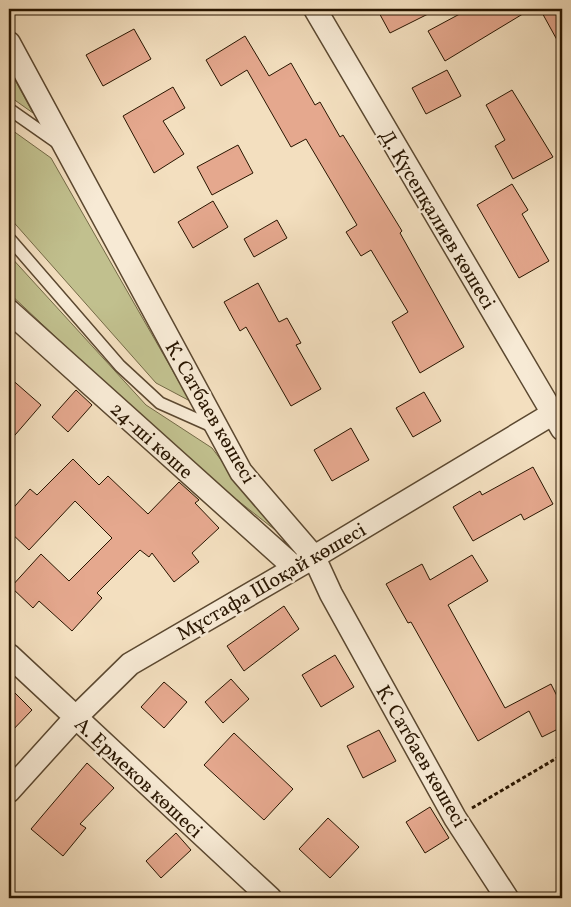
<svg xmlns="http://www.w3.org/2000/svg" width="571" height="907" font-family="Vollkorn,serif">
<style>
.green{fill:#c1c08e;stroke:#746a47}
.building{fill:#e5a88e;stroke:#281500}
.lines{fill:none;stroke-linecap:round;stroke-linejoin:round}
.lane-casing{stroke:#5b4830;stroke-width:14}
.street-casing{stroke:#5b4830;stroke-width:25}
.path{stroke:#281500;stroke-width:3;stroke-dasharray:4 2.5;stroke-linecap:butt}
.lane{stroke:#f7ead5;stroke-width:11}
.street{stroke:#f7ead5;stroke-width:22}
.labels{text-anchor:middle;stroke-width:5;stroke-linejoin:round;paint-order:stroke}
.street-label{font-size:20px;fill:#281500;stroke:#f7ead5}
</style>
<rect width="100%" height="100%" fill="#f3dfbf"/>
<filter id="stains"><feTurbulence type="fractalNoise" baseFrequency=".004" numOctaves="4"/><feColorMatrix values="0 0 0 0 .2 0 0 0 0 .09 0 0 0 0 .02 0 0 0 .5 -.17"/></filter>
<radialGradient id="worn" r=".72"><stop offset=".6" stop-color="#630" stop-opacity="0"/><stop offset="1" stop-color="#630" stop-opacity=".3"/></radialGradient>
<path class="green" d="M 9,69 L 33,113 L 9,96 Z
M 9,128 L 51,158 L 190,401 L 156,383 L 9,217 Z
M 9,255 L 146,405 L 212,448 L 251,500 L 284,537 L 189,462 L 9,293 Z"/>
<path class="building" d="M 377,9 L 438,9 L 390,33 Z
M 469,9 L 531,9 L 445,61 L 428,31 Z
M 540,9 L 562,9 L 562,49 Z
M 134,29 L 151,59 L 103,86 L 86,55 Z
M 245,36 L 269,76 L 291,63 L 315,105 L 320,102 L 340,137 L 343,135 L 402,231 L 400,233 L 464,347 L 420,373 L 392,322 L 408,312 L 371,250 L 361,256 L 346,232 L 357,225 L 306,139 L 291,147 L 247,70 L 221,86 L 206,60 Z
M 447,70 L 461,96 L 426,114 L 412,88 Z
M 173,87 L 185,108 L 163,121 L 184,154 L 154,173 L 123,116 Z
M 512,90 L 553,157 L 513,179 L 495,146 L 505,140 L 486,105 Z
M 238,145 L 253,173 L 212,195 L 197,167 Z
M 512,184 L 528,210 L 522,214 L 549,261 L 519,278 L 477,205 Z
M 213,201 L 228,227 L 193,248 L 178,222 Z
M 277,220 L 287,238 L 254,257 L 244,239 Z
M 258,283 L 279,322 L 287,318 L 301,343 L 296,345 L 321,389 L 291,406 L 246,327 L 240,331 L 224,302 Z
M 9,377 L 41,405 L 9,442 Z
M 76,390 L 92,405 L 68,432 L 52,417 Z
M 424,392 L 441,421 L 413,437 L 396,408 Z
M 351,428 L 369,460 L 332,481 L 314,450 Z
M 73,459 L 99,485 L 108,476 L 148,514 L 179,482 L 199,500 L 195,503 L 219,528 L 192,553 L 199,562 L 174,582 L 152,553 L 149,557 L 140,550 L 97,593 L 102,598 L 72,631 L 39,601 L 33,608 L 11,587 L 41,554 L 69,581 L 112,538 L 75,501 L 29,550 L 9,531 L 9,513 L 30,489 L 37,495 Z
M 533,467 L 553,504 L 524,520 L 521,514 L 473,541 L 453,507 L 480,491 L 482,495 Z
M 472,555 L 488,581 L 448,605 L 505,708 L 551,684 L 562,706 L 562,727 L 542,737 L 529,711 L 478,741 L 411,622 L 408,623 L 386,584 L 422,564 L 430,580 Z
M 284,606 L 299,629 L 244,671 L 227,646 Z
M 335,655 L 354,687 L 321,707 L 302,675 Z
M 231,679 L 249,699 L 223,723 L 205,702 Z
M 164,682 L 187,702 L 164,728 L 141,707 Z
M 9,687 L 32,710 L 9,734 Z
M 379,730 L 396,761 L 363,778 L 347,746 Z
M 234,733 L 293,789 L 264,820 L 204,765 Z
M 87,763 L 114,788 L 80,824 L 86,828 L 63,856 L 31,829 Z
M 430,807 L 449,838 L 425,853 L 406,822 Z
M 328,818 L 359,847 L 330,878 L 299,849 Z
M 176,833 L 191,850 L 161,878 L 146,861 Z"/>
<g class="lines">
<g class="lane-casing">
<path id="lane" d="M 9,109 L 59,144
M 9,238 L 120,366 L 160,403 L 214,427"/>
</g>
<g class="street-casing">
<path id="street" d="M 315,9 L 562,429
M 9,43 L 241,472 L 314,557 L 331,594 L 455,818 L 507,898
M 9,311 L 295,568
M 9,655 L 270,898
M 9,791 L 76,717 L 130,664 L 314,557 L 562,408"/>
</g>
<path class="path" d="M 472,808 L 562,755"/>
<use href="#lane" class="lane"/>
<use href="#street" class="street"/>
</g>
<g class="labels">
<g class="street-label">
<text transform="translate(438 219) rotate(59)" y="7">Д. Күсепқалиев көшесі</text>
<text transform="translate(211 412) rotate(60)" y="7">К. Сатбаев көшесі</text>
<text transform="translate(152 440) rotate(42)" y="7">24-ші көше</text>
<text transform="translate(271 581) rotate(-30)" y="7">Мұстафа Шоқай көшесі</text>
<text transform="translate(422 756) rotate(60)" y="7">К. Сатбаев көшесі</text>
<text transform="translate(139 777) rotate(43)" y="7">А. Ермеков көшесі</text>
</g>
</g>
<rect width="571" height="907" fill="none" stroke="#f3dfbf" stroke-width="30"/>
<rect x="10" y="10" width="551" height="887" fill="none" stroke="#281500" stroke-width="2.5"/>
<rect x="15" y="15" width="541" height="877" fill="none" stroke="#281500"/>
<rect width="100%" height="100%" filter="url(#stains)"/>
<rect width="100%" height="100%" fill="url(#worn)"/>
</svg>
